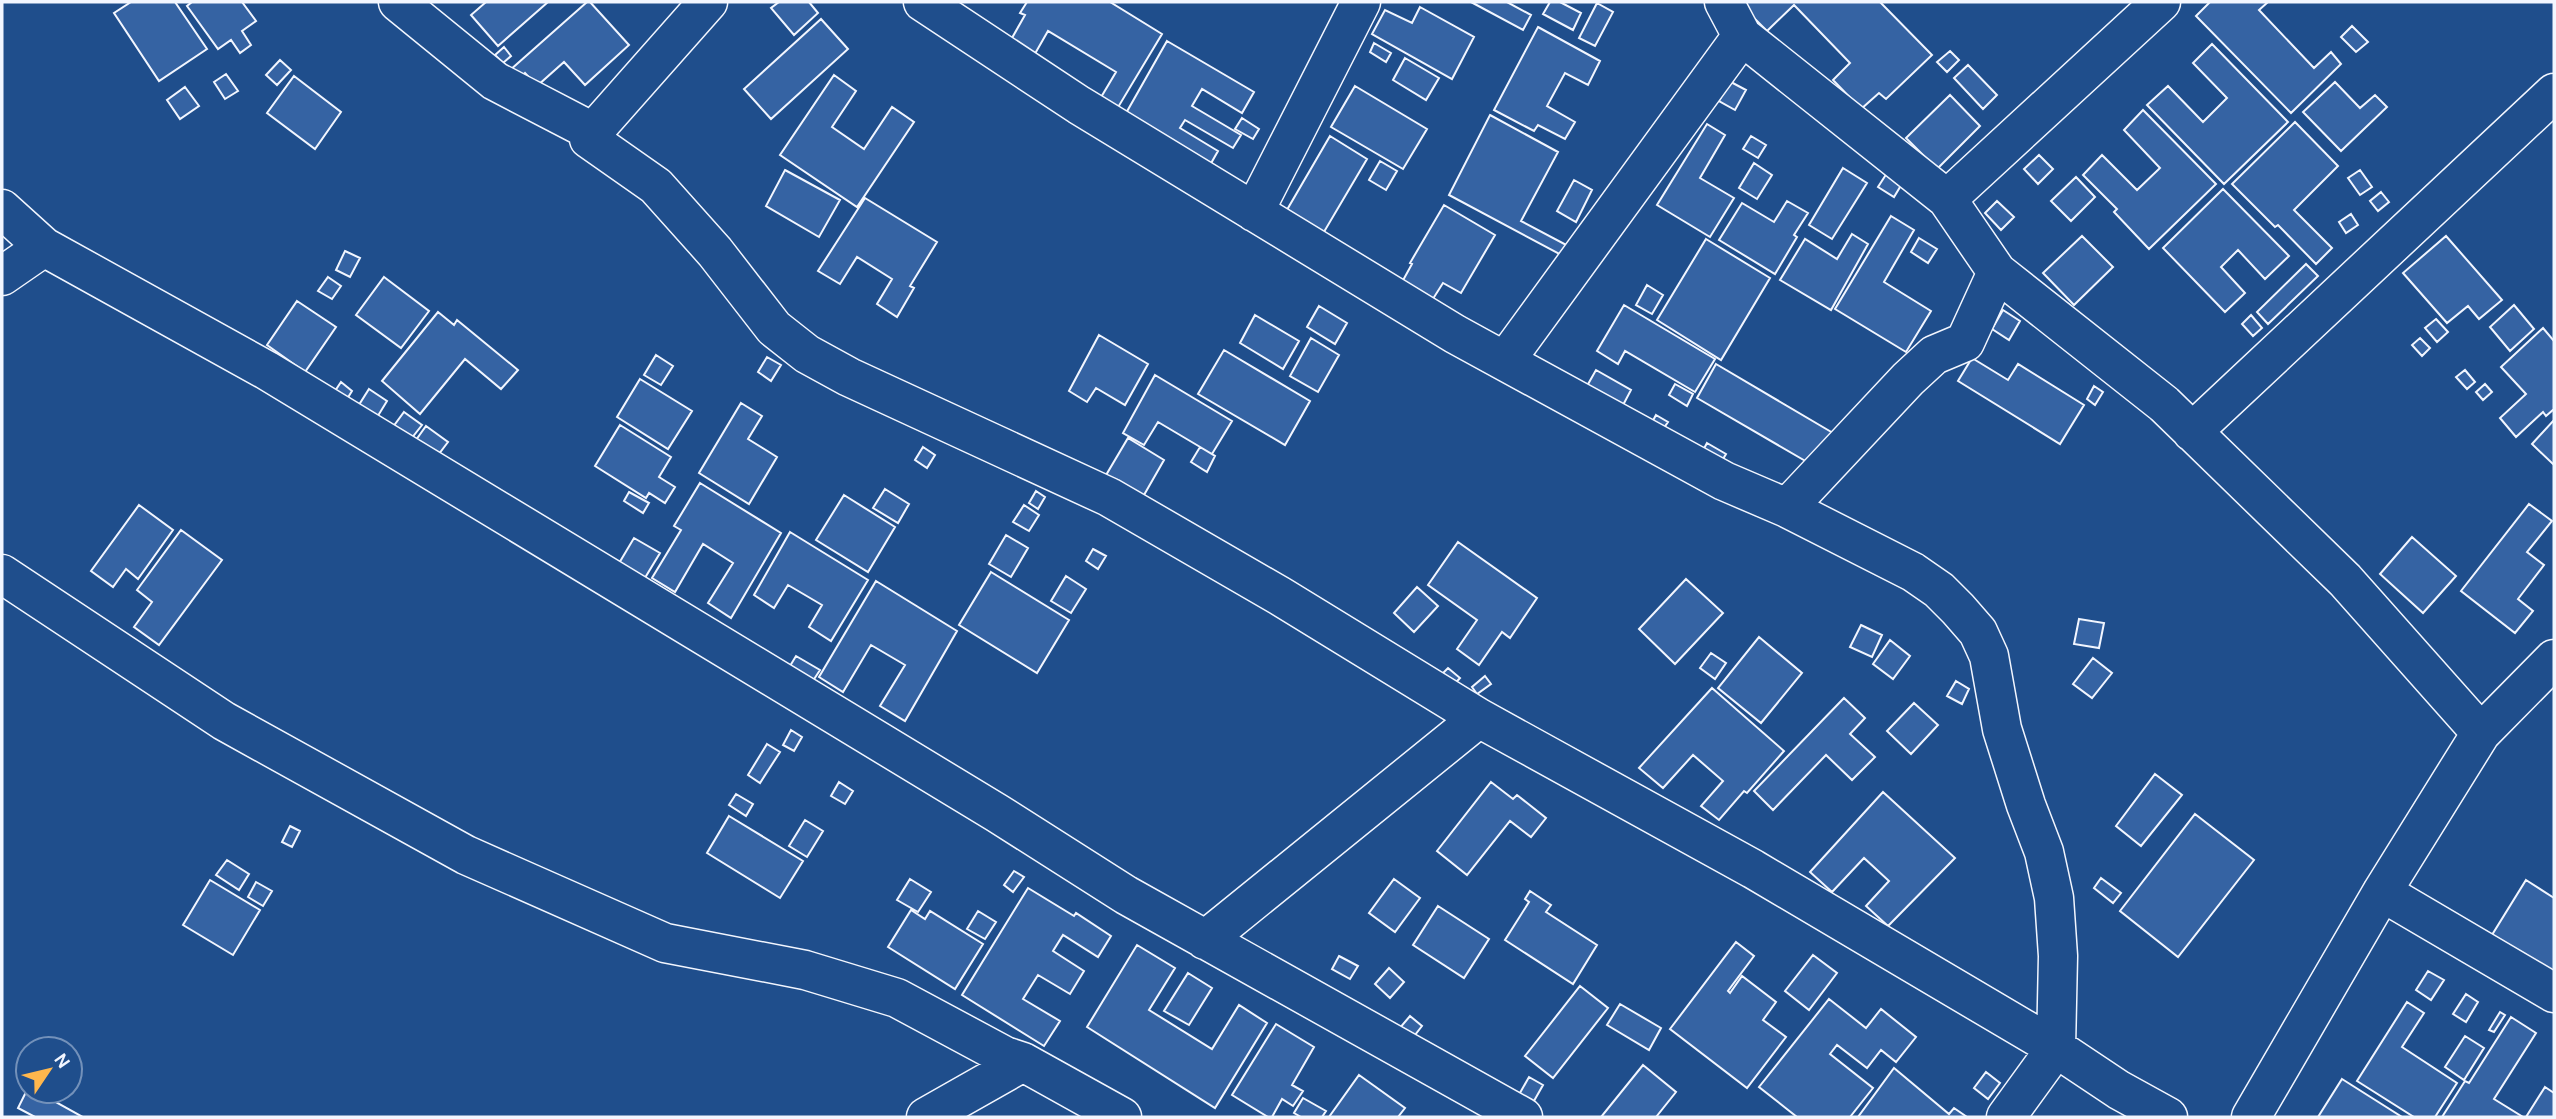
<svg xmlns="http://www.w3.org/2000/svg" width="2556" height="1119" font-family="Karla,sans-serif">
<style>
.building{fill:#3563a3;stroke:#f2f6ff;stroke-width:2}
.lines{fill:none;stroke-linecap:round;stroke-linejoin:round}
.street-casing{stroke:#f2f6ff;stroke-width:41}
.street{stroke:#1f4e8c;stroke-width:38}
</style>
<rect width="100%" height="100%" fill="#1f4e8c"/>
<path class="building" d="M 131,2 L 175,2 L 207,49 L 159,81 L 114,13 Z
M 192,2 L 242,2 L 256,21 L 242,31 L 251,45 L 240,53 L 231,40 L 218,49 L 187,6 Z
M 486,2 L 548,2 L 498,46 L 471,15 Z
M 587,2 L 590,2 L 629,45 L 585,85 L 564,62 L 537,86 L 525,73 L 517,81 L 509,71 Z
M 779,2 L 809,2 L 818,13 L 794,35 L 771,8 Z
M 1027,2 L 1110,2 L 1162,34 L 1117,109 L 1100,99 L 1116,72 L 1048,31 L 1032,59 L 1008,45 L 1025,15 L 1020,13 Z
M 1471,2 L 1507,2 L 1531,15 L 1523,30 Z
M 1550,2 L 1560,2 L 1581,13 L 1573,30 L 1543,14 Z
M 1738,2 L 1880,2 L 1932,55 L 1886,99 L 1879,93 L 1861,109 L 1833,80 L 1850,63 L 1794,5 L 1767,31 Z
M 2210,2 L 2268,2 L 2259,10 L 2314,68 L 2331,52 L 2341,64 L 2291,113 L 2196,16 Z
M 1597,3 L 1613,12 L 1595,46 L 1579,38 Z
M 1420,7 L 1474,37 L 1452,79 L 1372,34 L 1385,10 L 1412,23 Z
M 821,19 L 848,49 L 771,119 L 744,89 Z
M 2352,26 L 2368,42 L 2356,52 L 2341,37 Z
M 1538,27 L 1600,61 L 1588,85 L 1565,73 L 1547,106 L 1575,122 L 1565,139 L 1538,125 L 1534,131 L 1494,110 Z
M 1167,41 L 1254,92 L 1242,113 L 1202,89 L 1192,106 L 1241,135 L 1233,148 L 1185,120 L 1180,128 L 1218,151 L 1206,172 L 1121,122 Z
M 1374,43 L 1391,53 L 1386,62 L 1370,52 Z
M 2212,44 L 2288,122 L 2224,184 L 2147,105 L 2168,86 L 2203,122 L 2227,98 L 2193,63 Z
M 504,47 L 511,56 L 503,63 L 495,55 Z
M 1950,51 L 1959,60 L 1947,72 L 1937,62 Z
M 1405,58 L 1439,78 L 1426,100 L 1393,80 Z
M 280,60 L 291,70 L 277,85 L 266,75 Z
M 1968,65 L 1997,95 L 1983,109 L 1954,78 Z
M 226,74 L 238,91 L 225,99 L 214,82 Z
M 834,75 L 856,91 L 832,127 L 864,149 L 892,107 L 914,122 L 857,207 L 780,155 Z
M 294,76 L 341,112 L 315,149 L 267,113 Z
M 1729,81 L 1746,90 L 1735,110 L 1719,101 Z
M 2335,82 L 2360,108 L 2375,95 L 2387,107 L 2341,151 L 2303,112 Z
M 1355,86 L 1427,129 L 1403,169 L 1331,127 Z
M 185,87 L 199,106 L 180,119 L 167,100 Z
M 1950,95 L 1980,126 L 1937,169 L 1906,138 Z
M 2143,110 L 2216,184 L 2149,249 L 2114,212 L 2117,209 L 2083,175 L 2102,155 L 2137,190 L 2160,168 L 2124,130 Z
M 1490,115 L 1558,152 L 1521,221 L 1572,248 L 1567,258 L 1449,195 Z
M 1242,118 L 1259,129 L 1253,139 L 1235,129 Z
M 2295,122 L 2338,166 L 2294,210 L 2332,248 L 2316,264 L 2278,225 L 2275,227 L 2232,184 Z
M 1707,124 L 1725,135 L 1700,178 L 1734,198 L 1710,237 L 1657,205 Z
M 1330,136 L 1367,159 L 1321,237 L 1284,215 Z
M 1751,136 L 1766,145 L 1758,158 L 1743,149 Z
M 2039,155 L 2053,169 L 2038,184 L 2024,169 Z
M 1380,161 L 1397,171 L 1386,190 L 1369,180 Z
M 1754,163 L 1772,175 L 1757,199 L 1739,188 Z
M 1843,168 L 1867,183 L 1832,239 L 1809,225 Z
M 785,170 L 840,200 L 819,237 L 766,206 Z
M 2360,170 L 2372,187 L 2360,195 L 2348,178 Z
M 1887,173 L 1903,182 L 1894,197 L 1878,187 Z
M 2076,177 L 2095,197 L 2071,221 L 2051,201 Z
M 1574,180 L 1592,190 L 1576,222 L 1557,211 Z
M 2223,189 L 2289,256 L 2265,279 L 2238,250 L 2221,267 L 2245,293 L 2225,312 L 2163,248 Z
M 2381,192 L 2389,202 L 2378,211 L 2370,201 Z
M 865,198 L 937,242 L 910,286 L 914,288 L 897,317 L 877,304 L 892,279 L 857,257 L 840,284 L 818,271 Z
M 1787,201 L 1808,213 L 1794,235 L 1797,237 L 1775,274 L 1719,240 L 1742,203 L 1774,222 Z
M 1997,201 L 2014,217 L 2001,230 L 1985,213 Z
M 1444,205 L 1495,235 L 1461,293 L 1443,283 L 1431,302 L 1401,284 L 1412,264 L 1410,263 Z
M 2351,214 L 2358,225 L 2346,233 L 2339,222 Z
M 1891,216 L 1914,230 L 1884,282 L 1931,311 L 1906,352 L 1835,309 Z
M 1852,234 L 1868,244 L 1831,310 L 1780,280 L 1805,239 L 1837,259 Z
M 2082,236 L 2113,267 L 2074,305 L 2043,273 Z
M 2446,236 L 2502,300 L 2479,319 L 2468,306 L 2447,323 L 2403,273 Z
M 1919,238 L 1937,249 L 1928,263 L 1911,252 Z
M 1706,239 L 1770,278 L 1721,360 L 1657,320 Z
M 345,251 L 360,258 L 350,277 L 336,270 Z
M 2306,264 L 2318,276 L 2268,324 L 2257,312 Z
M 328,277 L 341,286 L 332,299 L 318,291 Z
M 384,277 L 429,311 L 401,348 L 356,315 Z
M 1647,285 L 1663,295 L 1652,314 L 1636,305 Z
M 297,301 L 336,327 L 305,372 L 267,345 Z
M 1624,305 L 1715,359 L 1695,392 L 1625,351 L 1618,364 L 1597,351 Z
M 2514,305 L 2534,329 L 2510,351 L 2490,327 Z
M 1319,306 L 1347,323 L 1335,344 L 1307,327 Z
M 2003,310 L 2020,321 L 2009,340 L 1992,329 Z
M 438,312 L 454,325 L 457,320 L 518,370 L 501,389 L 465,359 L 420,414 L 382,381 Z
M 1255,315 L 1299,341 L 1283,369 L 1240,343 Z
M 2251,315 L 2262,328 L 2253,336 L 2242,324 Z
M 2436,319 L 2448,332 L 2437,342 L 2425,328 Z
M 2543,328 L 2554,341 L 2554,409 L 2546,416 L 2543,412 L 2516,437 L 2500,418 L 2526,394 L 2501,367 Z
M 1099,335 L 1148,364 L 1125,405 L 1096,388 L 1087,402 L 1069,391 Z
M 1311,338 L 1339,355 L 1318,392 L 1290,376 Z
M 2420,338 L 2430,348 L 2422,356 L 2412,345 Z
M 1224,350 L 1310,401 L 1285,445 L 1198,394 Z
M 656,355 L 673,366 L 661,385 L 644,375 Z
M 767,357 L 781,365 L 771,381 L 758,372 Z
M 1972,358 L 2008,380 L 2018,364 L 2084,405 L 2060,444 L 1958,381 Z
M 1716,364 L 1833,433 L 1814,466 L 1697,398 Z
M 1596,370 L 1631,390 L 1622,407 L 1587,386 Z
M 2465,370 L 2475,382 L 2467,389 L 2456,377 Z
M 1155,375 L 1232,421 L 1212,454 L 1158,422 L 1144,445 L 1123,433 Z
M 640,379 L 692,411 L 668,449 L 617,417 Z
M 341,382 L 352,391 L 347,399 L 335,391 Z
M 1675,384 L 1693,394 L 1687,406 L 1669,395 Z
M 2485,384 L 2492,392 L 2483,400 L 2476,392 Z
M 2094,386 L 2103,392 L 2095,405 L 2087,399 Z
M 369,389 L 387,401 L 376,419 L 357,408 Z
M 741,403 L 762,416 L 748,439 L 777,457 L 749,504 L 699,473 Z
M 404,412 L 422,425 L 407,444 L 390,431 Z
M 1656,415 L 1668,422 L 1661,432 L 1650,426 Z
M 2554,420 L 2554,465 L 2532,444 Z
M 620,425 L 671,457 L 659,477 L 675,487 L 665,503 L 649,493 L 646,498 L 595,466 Z
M 426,426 L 448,442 L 432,463 L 411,447 Z
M 1128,438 L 1164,460 L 1136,509 L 1099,487 Z
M 1707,443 L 1726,454 L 1720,464 L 1701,454 Z
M 923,447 L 935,455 L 927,468 L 915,460 Z
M 1200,447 L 1215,456 L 1207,472 L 1191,462 Z
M 700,483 L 781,533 L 731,618 L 708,603 L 733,563 L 703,544 L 675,592 L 652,578 L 681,530 L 674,526 Z
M 885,489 L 909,504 L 898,523 L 873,508 Z
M 1036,491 L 1045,497 L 1038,509 L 1029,503 Z
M 629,492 L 649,503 L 643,513 L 624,501 Z
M 844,495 L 895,527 L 868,572 L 816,540 Z
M 2529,504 L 2552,521 L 2527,552 L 2544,565 L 2518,599 L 2533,611 L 2515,633 L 2461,591 Z
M 139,505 L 173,530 L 138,579 L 126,569 L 113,587 L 91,571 Z
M 1024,505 L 1039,515 L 1029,531 L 1013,522 Z
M 181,530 L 222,560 L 159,645 L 134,627 L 152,602 L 137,590 Z
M 790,532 L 868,580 L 831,641 L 809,627 L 822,605 L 788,585 L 774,608 L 754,595 Z
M 1006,535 L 1028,548 L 1011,577 L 989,564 Z
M 2412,537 L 2456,576 L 2423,613 L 2380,574 Z
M 634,538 L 660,553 L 640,586 L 615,570 Z
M 1458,542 L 1537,598 L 1510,638 L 1502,632 L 1479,665 L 1457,649 L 1477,620 L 1428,585 Z
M 1093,549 L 1106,556 L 1098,569 L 1086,561 Z
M 991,572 L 1069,620 L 1037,673 L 959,625 Z
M 1066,576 L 1086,589 L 1071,613 L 1051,601 Z
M 1686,579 L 1723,613 L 1675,664 L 1639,629 Z
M 876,581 L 957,631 L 905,721 L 880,706 L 905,665 L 871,645 L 843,692 L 819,677 Z
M 1417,587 L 1438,606 L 1414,632 L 1394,613 Z
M 2079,619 L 2104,623 L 2099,648 L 2074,644 Z
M 1861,625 L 1882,635 L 1872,657 L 1850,647 Z
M 1759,637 L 1802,673 L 1761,723 L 1718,688 Z
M 1890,640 L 1910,656 L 1893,679 L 1873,664 Z
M 1711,653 L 1726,663 L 1715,679 L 1700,668 Z
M 796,656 L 820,670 L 807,690 L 784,676 Z
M 2093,658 L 2112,673 L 2092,698 L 2073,684 Z
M 1448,668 L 1460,678 L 1447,692 L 1435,681 Z
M 1485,676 L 1491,684 L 1477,694 L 1472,687 Z
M 1956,681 L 1969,689 L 1962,704 L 1947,696 Z
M 1712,688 L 1784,751 L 1747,793 L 1744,791 L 1719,820 L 1701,806 L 1723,781 L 1693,755 L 1663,788 L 1639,768 Z
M 1844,698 L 1865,718 L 1850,734 L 1875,757 L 1852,780 L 1826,755 L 1773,810 L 1754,791 Z
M 1914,703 L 1938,725 L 1911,754 L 1887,731 Z
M 791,730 L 802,737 L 794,751 L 783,745 Z
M 767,744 L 780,752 L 760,783 L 748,775 Z
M 2155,774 L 2182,795 L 2141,846 L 2116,826 Z
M 839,782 L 853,791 L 845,804 L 831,796 Z
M 1491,782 L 1513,799 L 1517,795 L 1546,818 L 1531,837 L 1510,821 L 1467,875 L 1437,851 Z
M 1883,792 L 1955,858 L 1888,926 L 1866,906 L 1889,881 L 1864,858 L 1832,892 L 1810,872 Z
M 736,794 L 753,804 L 746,816 L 729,805 Z
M 2195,814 L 2254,860 L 2178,957 L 2120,911 Z
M 729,816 L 803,861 L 780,898 L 707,853 Z
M 805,820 L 823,831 L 807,857 L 789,846 Z
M 290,826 L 300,831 L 292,847 L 282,842 Z
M 227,860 L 249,874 L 239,890 L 216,875 Z
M 1014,871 L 1024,877 L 1013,892 L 1004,885 Z
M 2101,878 L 2121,893 L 2113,903 L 2094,888 Z
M 910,879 L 931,892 L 918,912 L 897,900 Z
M 1394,879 L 1420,898 L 1395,932 L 1369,913 Z
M 210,880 L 260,910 L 233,955 L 183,925 Z
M 2526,880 L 2554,898 L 2554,986 L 2487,943 Z
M 256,882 L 272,891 L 263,906 L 248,897 Z
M 1028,888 L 1074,916 L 1076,913 L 1111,936 L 1098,957 L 1063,935 L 1053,951 L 1084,971 L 1070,994 L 1038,975 L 1023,999 L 1060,1021 L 1044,1046 L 962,995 Z
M 1530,891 L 1551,905 L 1546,912 L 1597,945 L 1573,984 L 1505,940 L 1529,902 L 1525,899 Z
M 1438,906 L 1489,939 L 1464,978 L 1413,945 Z
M 911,910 L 925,919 L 930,911 L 983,944 L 955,989 L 888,947 Z
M 978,911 L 996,922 L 985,939 L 967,929 Z
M 1736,942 L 1754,956 L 1728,991 L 1730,993 L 1742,976 L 1776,1002 L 1763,1020 L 1786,1037 L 1747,1088 L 1670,1029 Z
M 1137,945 L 1175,968 L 1149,1010 L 1212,1049 L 1239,1005 L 1267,1023 L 1215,1108 L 1087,1027 Z
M 1813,955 L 1837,973 L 1809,1010 L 1785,991 Z
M 1339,956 L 1358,966 L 1350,979 L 1332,969 Z
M 1389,968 L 1404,982 L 1390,998 L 1375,984 Z
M 2428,971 L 2444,980 L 2431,1000 L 2416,990 Z
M 1188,973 L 1212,988 L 1189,1025 L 1164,1011 Z
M 1580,986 L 1608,1008 L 1553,1078 L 1525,1056 Z
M 2466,994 L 2478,1002 L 2466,1022 L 2453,1014 Z
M 1829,999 L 1866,1028 L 1881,1009 L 1916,1037 L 1896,1062 L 1881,1050 L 1867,1068 L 1837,1045 L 1830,1054 L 1873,1088 L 1850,1117 L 1797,1117 L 1759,1087 Z
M 2407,1002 L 2424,1013 L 2402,1047 L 2457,1083 L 2435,1117 L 2414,1117 L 2357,1081 Z
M 1620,1004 L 1661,1028 L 1649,1050 L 1607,1025 Z
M 2500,1012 L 2505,1015 L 2494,1032 L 2489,1030 Z
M 1410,1016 L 1422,1026 L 1411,1040 L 1398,1030 Z
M 2511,1017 L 2536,1033 L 2494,1099 L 2523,1117 L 2442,1117 L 2465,1081 L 2469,1083 Z
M 1276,1024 L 1314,1047 L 1292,1085 L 1303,1091 L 1293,1106 L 1282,1099 L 1272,1117 L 1268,1117 L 1232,1095 Z
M 2465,1036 L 2484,1048 L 2464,1080 L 2445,1067 Z
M 1643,1065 L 1676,1092 L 1656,1117 L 1601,1117 Z
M 1894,1068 L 1949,1114 L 1954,1108 L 1967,1117 L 1858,1117 Z
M 1986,1072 L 2000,1083 L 1988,1099 L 1974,1088 Z
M 1359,1075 L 1405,1108 L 1398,1117 L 1329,1117 Z
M 1529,1077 L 1543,1085 L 1530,1108 L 1516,1100 Z
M 2342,1079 L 2402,1117 L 2318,1117 Z
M 2545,1087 L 2554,1093 L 2554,1117 L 2526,1117 Z
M 28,1088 L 28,1091 L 36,1091 L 83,1117 L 35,1117 L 18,1108 Z
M 1303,1098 L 1326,1111 L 1322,1117 L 1301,1117 L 1294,1113 Z"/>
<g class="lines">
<g class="street-casing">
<path id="street" d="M 398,2 L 495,81 L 593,132 L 589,139 L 656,186 L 715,252 L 774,328 L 807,354 L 849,377 L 1109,497 L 1280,596 L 1479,718 L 1753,869 L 2056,1048 L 2119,1090 L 2168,1117
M 923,2 L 1079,105 L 1455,334 L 1724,481 L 1787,508 L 1913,572 L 1939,590 L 1958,609 L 1978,632 L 1989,656 L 2002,729 L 2026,805 L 2044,852 L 2054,898 L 2058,956 L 2056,1048 L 2006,1117
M 1724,2 L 1742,36 L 1947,199 L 1997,272 L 2164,404 L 2345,580 L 2481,733 L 2382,892 L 2251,1117
M 593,132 L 708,2
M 1947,199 L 2161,2
M 2,209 L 44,247 L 266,370 L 997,813 L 1126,895 L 1523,1117
M 1254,212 L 1361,2
M 2,276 L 44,247
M 1505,361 L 1742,36
M 2192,432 L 2554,93
M 1787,508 L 1908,379 L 1934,355 L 1965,342 L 1997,272
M 2,574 L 224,721 L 466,855 L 665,943 L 805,970 L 897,998 L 1005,1056 L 1023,1062 L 1122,1117
M 2481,733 L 2554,659
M 2382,892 L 2554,993
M 1205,940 L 1479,718
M 926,1117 L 1023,1062"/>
</g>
<use href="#street" class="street"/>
</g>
<rect width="2556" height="1119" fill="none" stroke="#f2f6ff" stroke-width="7"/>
<g transform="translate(49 1070) rotate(55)"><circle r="33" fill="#1f4e8c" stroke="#7391ba" stroke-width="2"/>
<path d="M0-5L12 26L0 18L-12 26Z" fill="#ffb74d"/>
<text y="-10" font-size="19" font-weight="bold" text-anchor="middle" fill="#f2f6ff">N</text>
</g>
</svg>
